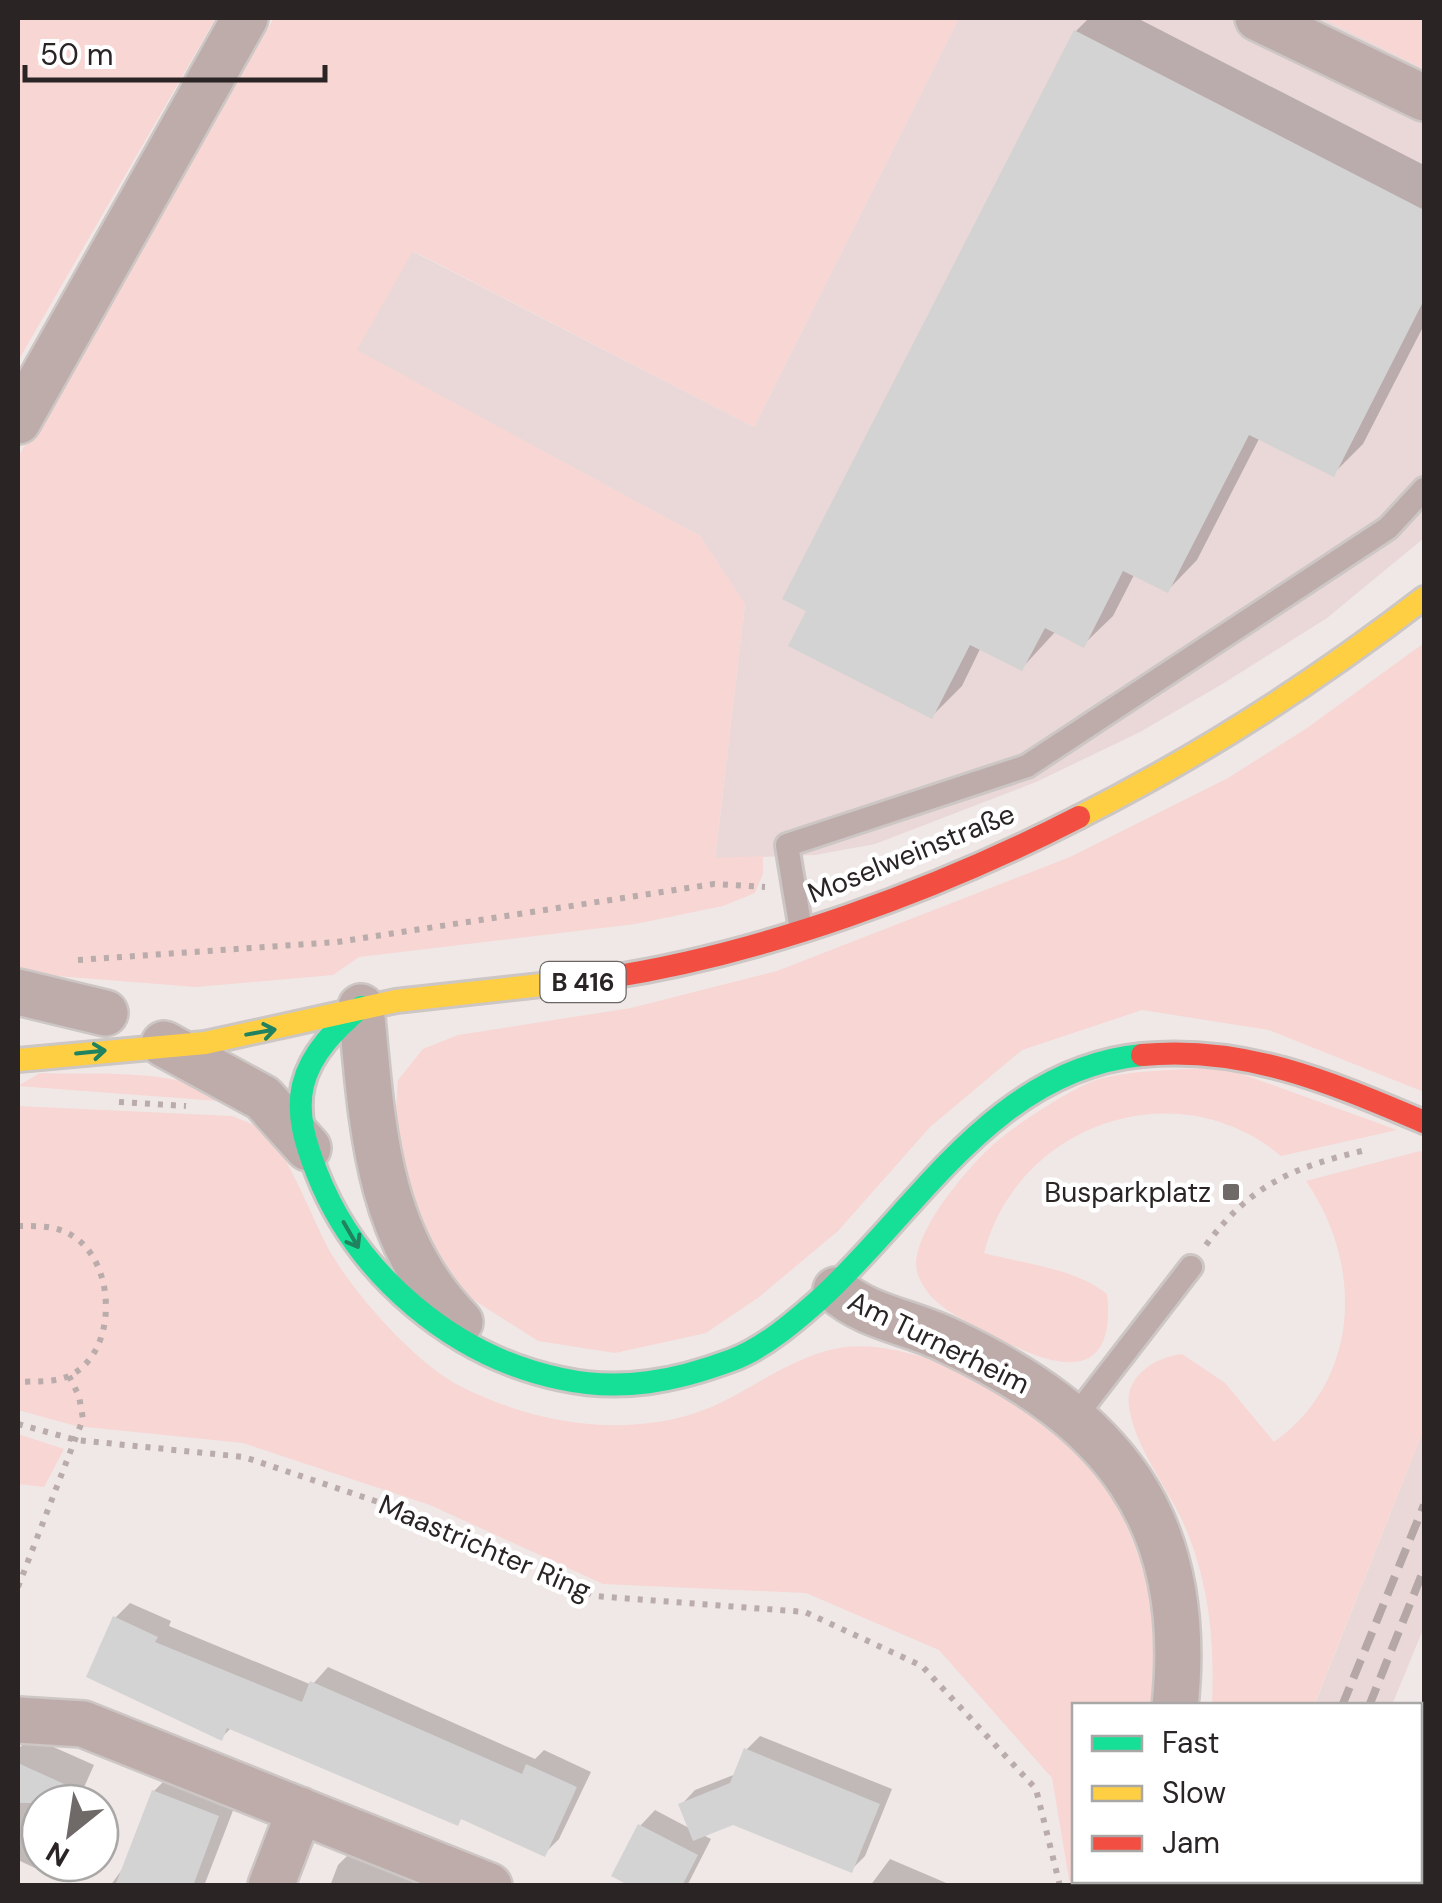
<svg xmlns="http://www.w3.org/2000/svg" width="1442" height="1903" font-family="'DM Sans',sans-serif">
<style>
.built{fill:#e9d8d7}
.green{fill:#f7d6d4}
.shadow{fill:#0003}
.building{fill:#d4d3d3}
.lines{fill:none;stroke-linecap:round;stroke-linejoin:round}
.lane-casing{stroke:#ccc6c4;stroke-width:28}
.street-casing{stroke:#ccc6c4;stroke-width:50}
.fast-casing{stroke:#ccc6c4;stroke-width:28}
.slow-casing{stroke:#ccc6c4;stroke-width:28}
.jam-casing{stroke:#ccc6c4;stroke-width:28}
.path{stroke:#b9acab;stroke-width:6;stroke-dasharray:5 8;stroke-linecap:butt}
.lane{stroke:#beacaa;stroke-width:22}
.street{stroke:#beacaa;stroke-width:45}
.fast{stroke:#16e098;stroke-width:22}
.slow{stroke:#ffcf43;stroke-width:22}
.jam{stroke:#f24e42;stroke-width:22}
.rail{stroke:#b4a7a6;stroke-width:8;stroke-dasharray:20 10;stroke-linecap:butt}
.oneway{stroke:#20825e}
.poi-dot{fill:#6f6968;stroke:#fff;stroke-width:4}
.labels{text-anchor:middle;stroke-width:9;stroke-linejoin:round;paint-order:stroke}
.shield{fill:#fff;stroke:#6a6666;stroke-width:2.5}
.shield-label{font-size:25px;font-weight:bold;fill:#2a2424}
.street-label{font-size:28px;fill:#2a2424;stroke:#fff}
.poi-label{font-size:28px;fill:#2a2424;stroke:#fff;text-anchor:end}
</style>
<rect width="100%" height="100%" fill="#f0e8e6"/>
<path class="built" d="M 959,18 L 1322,18 L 1424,69 L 1424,538 L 1327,618 L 1224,683 L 1140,732 L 1036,782 L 875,844 L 815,855 L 715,859 L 745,604 L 700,536 L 356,350 L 412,251 L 754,427 Z
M 1424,1429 L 1424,1627 L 1392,1705 L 1314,1706 Z"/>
<path class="green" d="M 18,18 L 216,18 L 18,361 Z
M 274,18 L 959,18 L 754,427 L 413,251 L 357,350 L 700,536 L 745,604 L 715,858 L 763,856 L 763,874 L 755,893 L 723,906 L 635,924 L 359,957 L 333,975 L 196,987 L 18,973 L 18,457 Z
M 1322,18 L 1424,18 L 1424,69 Z
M 1424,643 L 1424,1092 L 1269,1030 L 1142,1010 L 1022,1050 L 930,1127 L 838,1231 L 759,1297 L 706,1333 L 615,1353 L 538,1341 L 469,1297 L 425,1243 L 403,1180 L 395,1125 L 398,1080 L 423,1049 L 458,1035 L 631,1008 L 777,971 L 1070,857 L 1228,778 L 1307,728 Z
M 1220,1066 L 1397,1130 L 1281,1156 C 1177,1069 1018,1123 984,1253 C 1024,1264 1075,1268 1107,1294 C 1117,1391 1048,1365 992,1335 C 963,1319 930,1307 918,1275 C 904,1239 974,1159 1001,1138 C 1022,1121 1075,1086 1099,1079 C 1136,1069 1182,1071 1220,1066 Z
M 40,1073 C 101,1075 172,1068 227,1097 L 218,1101 L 18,1086 Z
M 18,1106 L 232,1116 C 241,1120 252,1123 260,1128 C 286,1144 316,1230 334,1258 C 359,1299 418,1365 460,1386 C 538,1426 641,1442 722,1402 C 761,1383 801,1352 846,1347 C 914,1340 1024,1393 1071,1441 C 1094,1464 1112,1493 1125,1522 C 1147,1570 1170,1654 1152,1705 L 1074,1706 L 1077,1885 L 1070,1885 L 1052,1778 L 939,1650 L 806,1593 L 603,1584 L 430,1505 L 243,1443 L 76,1426 L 18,1410 Z
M 1420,1151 L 1424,1153 L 1424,1429 L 1314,1705 L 1212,1705 C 1215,1642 1209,1577 1181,1518 C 1164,1483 1135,1446 1129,1407 C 1124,1376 1156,1357 1182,1354 L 1225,1383 L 1274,1442 C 1362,1379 1363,1264 1306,1181 Z
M 18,1434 L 64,1449 L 44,1487 L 18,1484 Z
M 1144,1881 L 1144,1880 L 1245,1881 L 1243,1886 L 1142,1885 Z"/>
<path class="shadow" d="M 1089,18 L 1137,18 L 1424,165 L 1424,325 L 1363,444 L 1333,474 L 1260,437 L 1197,560 L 1168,590 L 1135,573 L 1113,616 L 1083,645 L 1056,631 L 1022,668 L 981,647 L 962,686 L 932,716 L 1076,31 Z
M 130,1603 L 171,1621 L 169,1626 L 312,1685 L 328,1667 L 535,1759 L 544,1750 L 591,1772 L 559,1839 L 544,1854 L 463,1817 L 457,1823 L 232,1727 L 221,1738 L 115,1618 Z
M 760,1736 L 892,1789 L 865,1856 L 851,1870 L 733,1823 L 703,1835 L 711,1839 L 687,1886 L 636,1886 L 640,1826 L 655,1810 L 691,1829 L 681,1805 L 695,1790 L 736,1774 L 746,1750 Z
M 31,1737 L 94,1765 L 77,1803 L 40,1803 L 40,1863 L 35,1868 L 18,1860 L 18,1749 Z
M 175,1770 L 239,1795 L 204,1886 L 110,1886 L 126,1864 L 154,1791 Z
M 368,1835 L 429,1886 L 330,1886 L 338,1865 Z
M 890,1859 L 951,1885 L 951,1886 L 870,1886 Z"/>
<path class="building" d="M 1074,30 L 1424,210 L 1424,300 L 1334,477 L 1249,435 L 1168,593 L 1123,571 L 1084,648 L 1045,628 L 1022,671 L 970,645 L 932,719 L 788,646 L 806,611 L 782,599 Z
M 113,1616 L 158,1637 L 155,1642 L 302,1702 L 310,1681 L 522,1774 L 526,1764 L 577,1787 L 545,1857 L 461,1819 L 458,1826 L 227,1728 L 222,1741 L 86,1677 Z
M 744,1748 L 880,1804 L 852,1873 L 733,1825 L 693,1841 L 678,1804 L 730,1783 Z
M 18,1763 L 106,1803 L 18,1803 Z
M 152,1790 L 219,1816 L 193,1886 L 115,1886 Z
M 638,1824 L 698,1855 L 682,1886 L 630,1886 L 611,1876 Z"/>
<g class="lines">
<g class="lane-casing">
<path id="lane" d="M 801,930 L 787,845 L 1027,766 L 1388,528 L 1424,489
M 1075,1417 L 1191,1267"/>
</g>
<g class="street-casing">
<path id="street" d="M 1258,18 L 1424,98
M 18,421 L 245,18
M 18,992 L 105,1013
M 361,1007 C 372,1120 375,1236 460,1322
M 164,1044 L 263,1098 L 308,1148
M 836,1290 C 866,1317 910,1322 947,1340 C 1111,1417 1195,1517 1175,1706
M 18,1720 L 83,1724 L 489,1886
M 271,1886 L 300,1810
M 1113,1886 L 1116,1880"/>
</g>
<g class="fast-casing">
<path id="fast" d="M 361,1007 C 337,1028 311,1052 303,1085 C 296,1115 306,1145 317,1173 C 357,1275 454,1357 562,1379 C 621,1392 676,1381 732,1360 C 764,1348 794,1322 819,1300 C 918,1210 994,1069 1142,1055"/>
</g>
<g class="slow-casing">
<path id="slow" d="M 1079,817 C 1202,755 1315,682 1424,598
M 18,1060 L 205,1043 L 396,1001 L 605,978"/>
</g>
<g class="jam-casing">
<path id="jam" d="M 605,978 C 763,954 937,890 1079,817
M 1142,1055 C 1245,1045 1332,1083 1424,1122"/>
</g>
<path class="path" d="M 78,960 L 337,942 L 714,884 L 765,887
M 119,1102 L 186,1106
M 18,1226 C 39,1226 59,1225 77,1239 C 116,1268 117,1351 71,1375 C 56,1383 34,1381 18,1382
M 1206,1245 C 1251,1184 1294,1167 1366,1150
M 18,1424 L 76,1440 L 244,1457 L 435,1521 L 595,1596 L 805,1612 L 922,1666 L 1036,1789 L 1060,1886
M 18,1587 L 83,1419 L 79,1396 L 69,1376"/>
<use href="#lane" class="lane"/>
<use href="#street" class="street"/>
<use href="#fast" class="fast"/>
<use href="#slow" class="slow"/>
<use href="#jam" class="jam"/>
<path class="rail" d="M 1342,1706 L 1424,1505
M 1369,1706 L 1424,1569
M 1268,1886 L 1270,1880
M 1295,1886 L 1297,1880"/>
</g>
<defs><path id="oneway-shaft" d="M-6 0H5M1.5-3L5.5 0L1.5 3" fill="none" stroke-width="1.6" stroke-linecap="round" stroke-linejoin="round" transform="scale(2.5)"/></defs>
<g class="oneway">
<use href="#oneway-shaft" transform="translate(261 1032) rotate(-10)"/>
<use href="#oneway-shaft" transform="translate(91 1052) rotate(-6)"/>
<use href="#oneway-shaft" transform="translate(351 1235) rotate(60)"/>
</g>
<rect class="poi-dot" x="1221" y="1182" width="20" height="20" rx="5"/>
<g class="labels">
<rect class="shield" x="540.5" y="962" width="85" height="40" rx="8"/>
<g class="shield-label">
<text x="583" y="991">B 416</text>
</g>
<g class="street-label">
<text transform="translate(911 853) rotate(-22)" y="10">Moselweinstraße</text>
<text transform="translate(939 1342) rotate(26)" y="10">Am Turnerheim</text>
<text transform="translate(485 1547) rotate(23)" y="10">Maastrichter Ring</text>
</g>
<g class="poi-label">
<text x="1211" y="1202">Busparkplatz</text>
</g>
</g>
<rect width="1442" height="1903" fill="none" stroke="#2a2424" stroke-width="40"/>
<rect x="1072" y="1703" width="350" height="180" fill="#ffffff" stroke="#aaa7a7" stroke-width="2.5"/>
<rect x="1092" y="1736" width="50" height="15" fill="#16e098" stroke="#aaa7a7" stroke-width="2.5"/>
<text x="1162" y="1753" font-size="30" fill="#2a2424">Fast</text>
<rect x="1092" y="1786" width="50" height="15" fill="#ffcf43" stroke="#aaa7a7" stroke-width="2.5"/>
<text x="1162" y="1803" font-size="30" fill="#2a2424">Slow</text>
<rect x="1092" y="1836" width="50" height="15" fill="#f24e42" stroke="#aaa7a7" stroke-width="2.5"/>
<text x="1162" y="1853" font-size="30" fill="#2a2424">Jam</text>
<g transform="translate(70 1833) rotate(210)"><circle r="48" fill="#ffffff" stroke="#aaa7a7" stroke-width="2.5"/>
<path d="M0-8L18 38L0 25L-18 38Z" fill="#6f6968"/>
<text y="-15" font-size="28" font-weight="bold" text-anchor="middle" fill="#2a2424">N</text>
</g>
<path d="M25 65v15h300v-15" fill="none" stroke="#2a2424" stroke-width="5"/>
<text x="40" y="65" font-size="30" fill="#2a2424" stroke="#ffffff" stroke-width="8" paint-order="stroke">50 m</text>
</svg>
